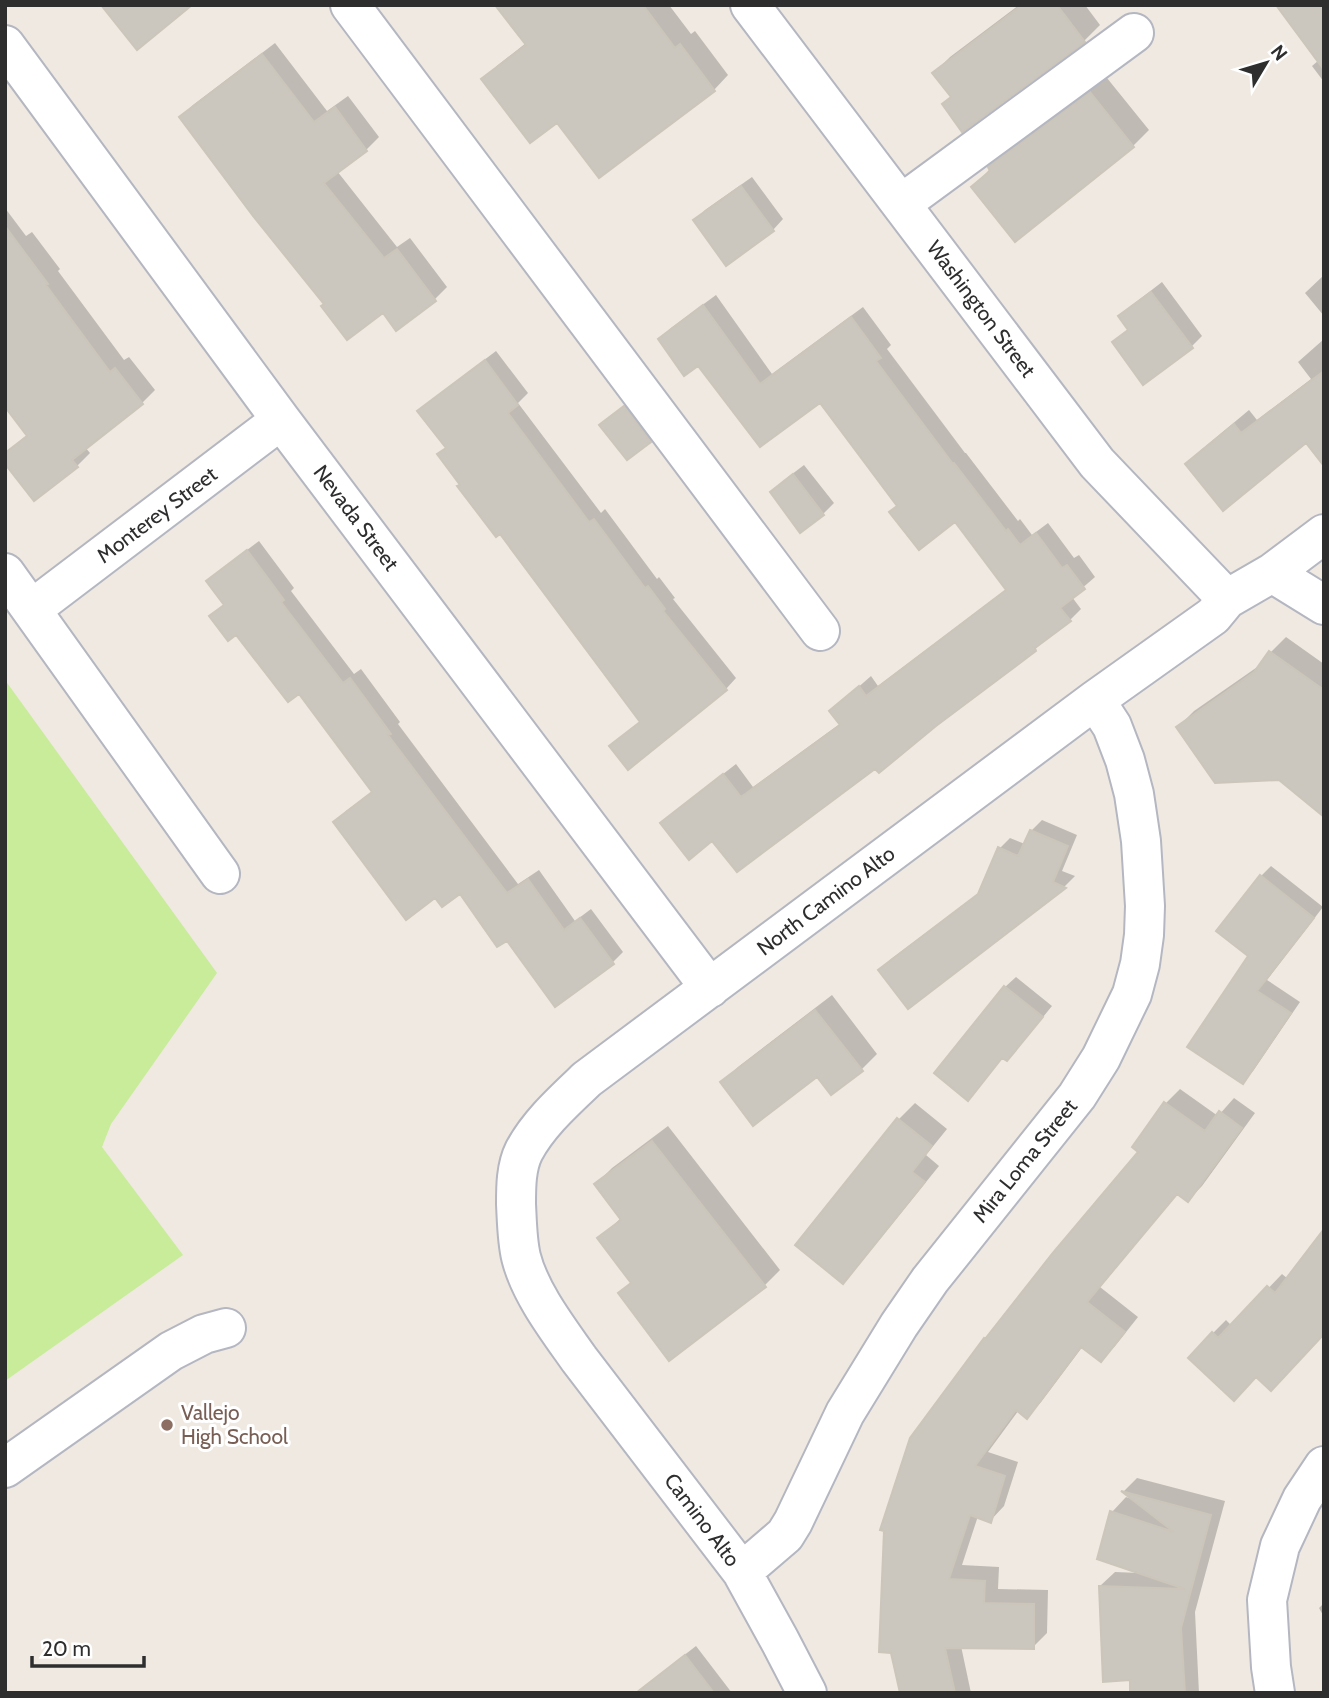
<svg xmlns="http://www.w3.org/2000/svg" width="1329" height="1698" font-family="Cabin,sans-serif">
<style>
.pitch{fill:#c9ec9a}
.shadow{fill:#0003}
.building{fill:#cbc7bf;stroke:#cbc5ba;stroke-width:2}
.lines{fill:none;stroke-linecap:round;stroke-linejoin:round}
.minor-casing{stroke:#b4b7c1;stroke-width:42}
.minor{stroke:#fff;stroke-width:38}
.education-dot{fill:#8d6e63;stroke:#fff;stroke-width:2.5}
.labels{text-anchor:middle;stroke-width:6;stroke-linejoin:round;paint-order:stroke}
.street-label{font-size:21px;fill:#2e2e2e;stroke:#fff}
.education-label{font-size:21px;fill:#785e54;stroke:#fff;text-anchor:start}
</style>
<rect width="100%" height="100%" fill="#efe9e1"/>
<path class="pitch" d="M 5,680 L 217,973 L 111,1124 L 102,1147 L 183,1255 L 5,1381 Z"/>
<path class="shadow" d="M 498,5 L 669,5 L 691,34 L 695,31 L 728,75 L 714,90 L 557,120 L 483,79 L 498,65 L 526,43 Z
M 1019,5 L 1085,5 L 1100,25 L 1084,41 L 952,96 L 934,73 L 950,57 Z
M 1324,5 L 1324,82 L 1312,66 L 1319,60 Z
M 275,43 L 327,111 L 348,96 L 379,137 L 366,150 L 337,171 L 397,247 L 410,238 L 447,287 L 435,299 L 397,328 L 383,311 L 326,303 L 181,117 L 193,105 Z
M 1107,78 L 1149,130 L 1133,146 L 973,187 L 1006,152 Z
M 752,177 L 783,219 L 773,230 L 695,221 L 705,210 Z
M 5,208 L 26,236 L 32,232 L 60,269 L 58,271 L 124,360 L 129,357 L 155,390 L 142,403 L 85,447 L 90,453 L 77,466 L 5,454 L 28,434 L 5,404 Z
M 1324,275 L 1324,316 L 1305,293 Z
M 1162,282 L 1202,336 L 1192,346 L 1114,342 L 1129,328 L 1120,316 L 1131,306 Z
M 716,295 L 772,374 L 863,307 L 891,345 L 887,349 L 965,453 L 966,453 L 1018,521 L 1020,519 L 1032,535 L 1048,523 L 1074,558 L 1079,555 L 1095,577 L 1072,597 L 1081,609 L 1070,620 L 1047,638 L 1035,649 L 876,766 L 713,839 L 662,823 L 674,812 L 736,764 L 753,787 L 841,723 L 831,711 L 871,676 L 878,686 L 1007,589 L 956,519 L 899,505 L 820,400 L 760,445 L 698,363 L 660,340 L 671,328 Z
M 1324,339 L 1324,435 L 1307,441 L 1187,464 L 1201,450 L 1249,410 L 1257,420 L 1311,379 L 1298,362 Z
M 496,351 L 528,393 L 518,403 L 601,513 L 605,509 L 657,579 L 659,577 L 675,598 L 673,599 L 736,678 L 726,689 L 612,746 L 641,721 L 500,532 L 439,454 L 447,447 L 420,411 L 430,401 Z
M 635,397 L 660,430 L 650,441 L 602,425 Z
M 804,465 L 834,503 L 823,514 L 801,531 L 772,492 L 783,481 Z
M 259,541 L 294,588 L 291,591 L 354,674 L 361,669 L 400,722 L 398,724 L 518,884 L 539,870 L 575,921 L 591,909 L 623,952 L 612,963 L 507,938 L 461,891 L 436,896 L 336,822 L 346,811 L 373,791 L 299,691 L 237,633 L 212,616 L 225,603 L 209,581 L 219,571 Z
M 1286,637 L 1324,664 L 1324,812 L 1279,778 L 1178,727 L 1194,711 L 1263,663 L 1270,653 Z
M 1042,820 L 1077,835 L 1062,871 L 1075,876 L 1065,886 L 908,1006 L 881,970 L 891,959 L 982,891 L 1000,848 L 1010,838 L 1025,844 L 1031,831 Z
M 1271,866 L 1323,907 L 1267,980 L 1300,1002 L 1253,1071 L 1242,1082 L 1251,956 L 1261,876 Z
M 1016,977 L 1052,1006 L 1017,1049 L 1003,1057 L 978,1088 L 1005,987 Z
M 832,995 L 877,1054 L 861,1070 L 722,1083 L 738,1067 Z
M 1180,1089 L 1218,1116 L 1234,1098 L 1255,1113 L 1202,1186 L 1188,1200 L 1178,1193 L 1100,1287 L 1138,1317 L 1115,1346 L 1101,1360 L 1083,1346 L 1041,1402 L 1027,1416 L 1019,1410 L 988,1452 L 1018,1462 L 1004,1506 L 990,1521 L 978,1516 L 962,1565 L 999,1567 L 998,1589 L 1048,1590 L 1047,1633 L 1033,1647 L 961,1646 L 971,1693 L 902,1693 L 886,1530 L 1140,1151 L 1134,1147 L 1166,1103 Z
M 915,1103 L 947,1129 L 926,1155 L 939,1166 L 858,1266 L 842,1282 L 797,1245 L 899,1119 Z
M 668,1126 L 780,1270 L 765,1285 L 620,1293 L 632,1281 L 600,1238 L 622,1217 L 596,1184 L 612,1168 Z
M 1282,1274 L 1288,1279 L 1271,1389 L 1213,1333 L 1226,1320 L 1232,1326 Z
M 1137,1478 L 1225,1501 L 1195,1612 L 1199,1693 L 1132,1693 L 1131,1679 L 1100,1586 L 1115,1572 L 1139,1573 L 1112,1512 L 1126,1497 L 1135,1500 L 1124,1491 Z
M 1324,1603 L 1324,1617 L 1319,1608 Z
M 696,1646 L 732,1693 L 650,1693 L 646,1687 L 656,1677 Z"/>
<path class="building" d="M 101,5 L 192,5 L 137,50 Z
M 495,5 L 643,5 L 675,48 L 680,44 L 715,91 L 599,178 L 557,123 L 530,143 L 481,79 L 526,45 Z
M 1022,5 L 1057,5 L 1085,42 L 962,132 L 942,104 L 951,97 L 932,73 Z
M 1276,5 L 1324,5 L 1324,70 Z
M 262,54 L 314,122 L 335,107 L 367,151 L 324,183 L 384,258 L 397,249 L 436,301 L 396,331 L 383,313 L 347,340 L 321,306 L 324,304 L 253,216 L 179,117 Z
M 1090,92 L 1134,147 L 1015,242 L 971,187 L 990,171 L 988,167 Z
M 741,186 L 774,231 L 726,266 L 693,220 Z
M 5,226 L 48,284 L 46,285 L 110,372 L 115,368 L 143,404 L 72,460 L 78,467 L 34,501 L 5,464 L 5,453 L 27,436 L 5,407 Z
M 1151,292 L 1193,348 L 1143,385 L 1112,342 L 1128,330 L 1118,316 Z
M 703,305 L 760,384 L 851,317 L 881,358 L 876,361 L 953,464 L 954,463 L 1006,531 L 1008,529 L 1020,545 L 1036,533 L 1062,568 L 1067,565 L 1085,589 L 1060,608 L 1071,621 L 1035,648 L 1036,651 L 936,726 L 879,773 L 875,769 L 737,872 L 712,841 L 689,860 L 660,823 L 723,774 L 741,797 L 840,725 L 829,711 L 859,686 L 866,696 L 1006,590 L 955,522 L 919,550 L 889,512 L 897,506 L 820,403 L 760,447 L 698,366 L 684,376 L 658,339 Z
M 485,360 L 518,405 L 508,413 L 589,522 L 594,519 L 645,588 L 648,586 L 665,609 L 663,611 L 727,690 L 628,770 L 609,746 L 640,722 L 500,534 L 496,537 L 457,486 L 460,485 L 437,454 L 446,448 L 417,411 Z
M 1324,371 L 1324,466 L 1306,443 L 1223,511 L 1185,464 L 1234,424 L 1241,433 Z
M 624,406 L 651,442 L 627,460 L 599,425 Z
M 793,474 L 824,515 L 800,533 L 770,492 Z
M 247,550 L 284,600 L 281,602 L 343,683 L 350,678 L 391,734 L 388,735 L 507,893 L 528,879 L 564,930 L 580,918 L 614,964 L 555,1007 L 507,941 L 497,947 L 460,894 L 442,907 L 435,898 L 406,920 L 333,822 L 372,792 L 299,694 L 288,702 L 236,635 L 228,641 L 209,616 L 224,605 L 206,581 Z
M 1269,651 L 1324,690 L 1324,817 L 1279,780 L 1215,783 L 1176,727 L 1254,672 Z
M 1030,830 L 1068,846 L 1053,882 L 1066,888 L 908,1009 L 878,970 L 978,894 L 998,847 L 1018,856 Z
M 1260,875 L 1314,918 L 1257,991 L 1291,1013 L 1243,1084 L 1187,1047 L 1248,956 L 1216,931 Z
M 1004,986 L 1043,1017 L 1007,1061 L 1002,1058 L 968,1101 L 934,1073 Z
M 815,1010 L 863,1071 L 831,1095 L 817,1077 L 753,1126 L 720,1082 Z
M 1164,1102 L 1205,1131 L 1219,1111 L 1242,1128 L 1188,1202 L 1177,1194 L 1087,1302 L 1125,1332 L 1101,1362 L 1081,1347 L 1027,1419 L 1016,1410 L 975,1466 L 1005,1476 L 991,1523 L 970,1515 L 949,1579 L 985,1581 L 984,1603 L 1034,1604 L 1034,1649 L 945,1648 L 955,1693 L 900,1693 L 891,1653 L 879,1652 L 884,1531 L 880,1530 L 910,1438 L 984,1338 L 985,1339 L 1052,1254 L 1138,1152 L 1132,1147 Z
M 897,1118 L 932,1146 L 912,1172 L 925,1182 L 843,1284 L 795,1245 Z
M 652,1141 L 766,1287 L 669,1361 L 618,1293 L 631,1283 L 597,1238 L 621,1220 L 594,1184 Z
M 1324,1229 L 1324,1334 L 1271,1391 L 1256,1377 L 1234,1401 L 1188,1358 L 1212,1332 L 1218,1338 L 1267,1286 L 1275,1293 Z
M 1121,1491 L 1211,1515 L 1181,1628 L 1185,1693 L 1130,1693 L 1130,1680 L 1103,1682 L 1099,1586 L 1185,1589 L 1097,1559 L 1110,1511 L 1174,1532 Z
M 685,1655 L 714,1693 L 636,1693 Z"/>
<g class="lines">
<g class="minor-casing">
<path id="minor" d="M 350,5 L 820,631
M 750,5 L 1097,463 L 1227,599
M 5,45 L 281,420 L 710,988
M 901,204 L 1134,33
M 5,573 L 220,874
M 1272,573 L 1324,605
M 32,609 L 281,420
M 5,1468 L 171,1351 L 204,1334 L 226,1328
M 742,1572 L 785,1535 L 793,1522 L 845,1413 L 899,1325 L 930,1280 L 1077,1096 L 1101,1058 L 1132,994 L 1140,964 L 1144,935 L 1145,906 L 1141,841 L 1134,794 L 1125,760 L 1112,726 L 1095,700
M 807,1693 L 780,1641 L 742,1572 L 579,1359 C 558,1329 530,1293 521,1257 C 517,1240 517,1222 516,1204 C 516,1187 516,1167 524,1151 C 539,1123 564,1101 587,1079 L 1095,700 L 1213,616 L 1227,599 L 1272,573 L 1324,534
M 1275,1693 L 1271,1667 L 1267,1600 L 1280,1546 L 1302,1499 L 1324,1466"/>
</g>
<use href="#minor" class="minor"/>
</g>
<circle class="education-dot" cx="167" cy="1425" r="7"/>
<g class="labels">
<g class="street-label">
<text transform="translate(981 309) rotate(53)" y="7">Washington Street</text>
<text transform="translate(157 515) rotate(-37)" y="7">Monterey Street</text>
<text transform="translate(356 518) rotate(53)" y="7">Nevada Street</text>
<text transform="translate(826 901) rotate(-37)" y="7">North Camino Alto</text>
<text transform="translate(1025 1161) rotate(-51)" y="7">Mira Loma Street</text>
<text transform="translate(702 1520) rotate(53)" y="7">Camino Alto</text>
</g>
<g class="education-label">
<text x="181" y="1420">Vallejo<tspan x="181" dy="24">High School</tspan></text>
</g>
</g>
<rect width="1329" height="1698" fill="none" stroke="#2e2e2e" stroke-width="14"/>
<g transform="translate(1266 63) rotate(52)" stroke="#ffffff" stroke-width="5" paint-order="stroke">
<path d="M0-5L12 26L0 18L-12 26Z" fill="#2e2e2e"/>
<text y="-10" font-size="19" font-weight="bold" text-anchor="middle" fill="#2e2e2e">N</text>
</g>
<path d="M32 1656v10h112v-10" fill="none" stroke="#2e2e2e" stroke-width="3.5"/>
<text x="42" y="1656" font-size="21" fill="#2e2e2e" stroke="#ffffff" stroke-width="5" paint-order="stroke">20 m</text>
</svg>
